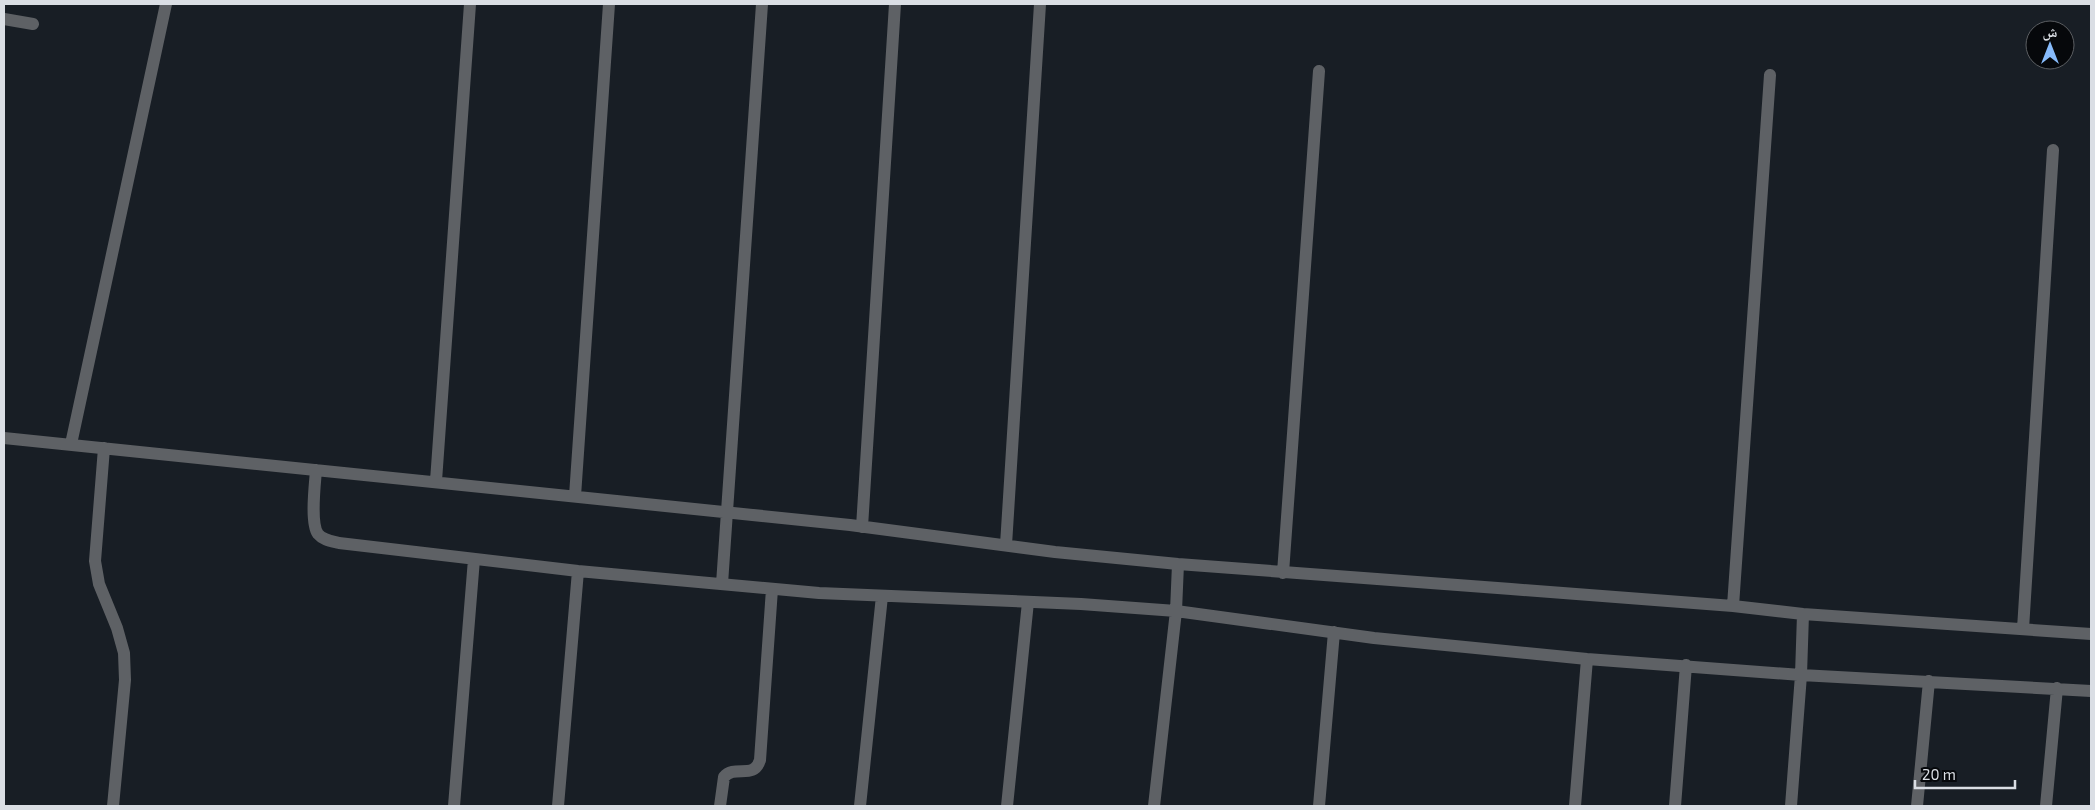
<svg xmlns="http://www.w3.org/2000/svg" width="2095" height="810" font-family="'Exo 2','Noto Naskh Arabic',sans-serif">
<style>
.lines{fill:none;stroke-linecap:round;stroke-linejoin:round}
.street{stroke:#5e6165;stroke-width:12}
</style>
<rect width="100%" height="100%" fill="#181e25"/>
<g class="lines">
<path class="street" d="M 4,19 L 33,24
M 4,438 L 850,525 L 1055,552 L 1178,564 L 1511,589 L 1733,606 L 1803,614 L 2091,634
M 71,444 L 166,4
M 104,448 L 95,561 L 99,584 L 117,628 L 124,653 L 125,680 L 113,806
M 316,470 C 315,484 310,523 318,534 C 323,540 331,541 339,543 L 578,571 L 819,593 L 1081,604 L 1176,611 L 1374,638 L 1587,659 L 1801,675 L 2091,691
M 436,481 L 470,4
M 575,496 L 609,4
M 862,527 L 895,4
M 1006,545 L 1040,4
M 1283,573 L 1319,71
M 722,584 L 762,4
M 1733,606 L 1770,75
M 2023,629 L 2053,150
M 454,806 L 474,559
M 558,806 L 578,571
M 720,806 L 724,777 C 735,764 754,780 760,760 L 772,589
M 860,806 L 882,596
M 1007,806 L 1028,602
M 1154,806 L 1176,611 L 1178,564
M 1319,806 L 1334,632
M 1575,806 L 1587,659
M 1675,806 L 1686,665
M 1791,806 L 1801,675 L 1803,614
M 1917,806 L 1929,681
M 2046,806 L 2057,688"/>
</g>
<rect width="2095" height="810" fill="none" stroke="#dadee4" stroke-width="10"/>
<g transform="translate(2050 45)"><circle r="24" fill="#06080b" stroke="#5b5e62"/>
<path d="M0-4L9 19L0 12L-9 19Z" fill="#87bbfb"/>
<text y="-8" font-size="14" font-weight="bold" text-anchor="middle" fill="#dadee4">ش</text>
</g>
<path d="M1915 780v8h100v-8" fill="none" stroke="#dadee4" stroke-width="2.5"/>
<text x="1922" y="780" font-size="15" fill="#dadee4" stroke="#06080b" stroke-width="4" paint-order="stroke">20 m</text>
</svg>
